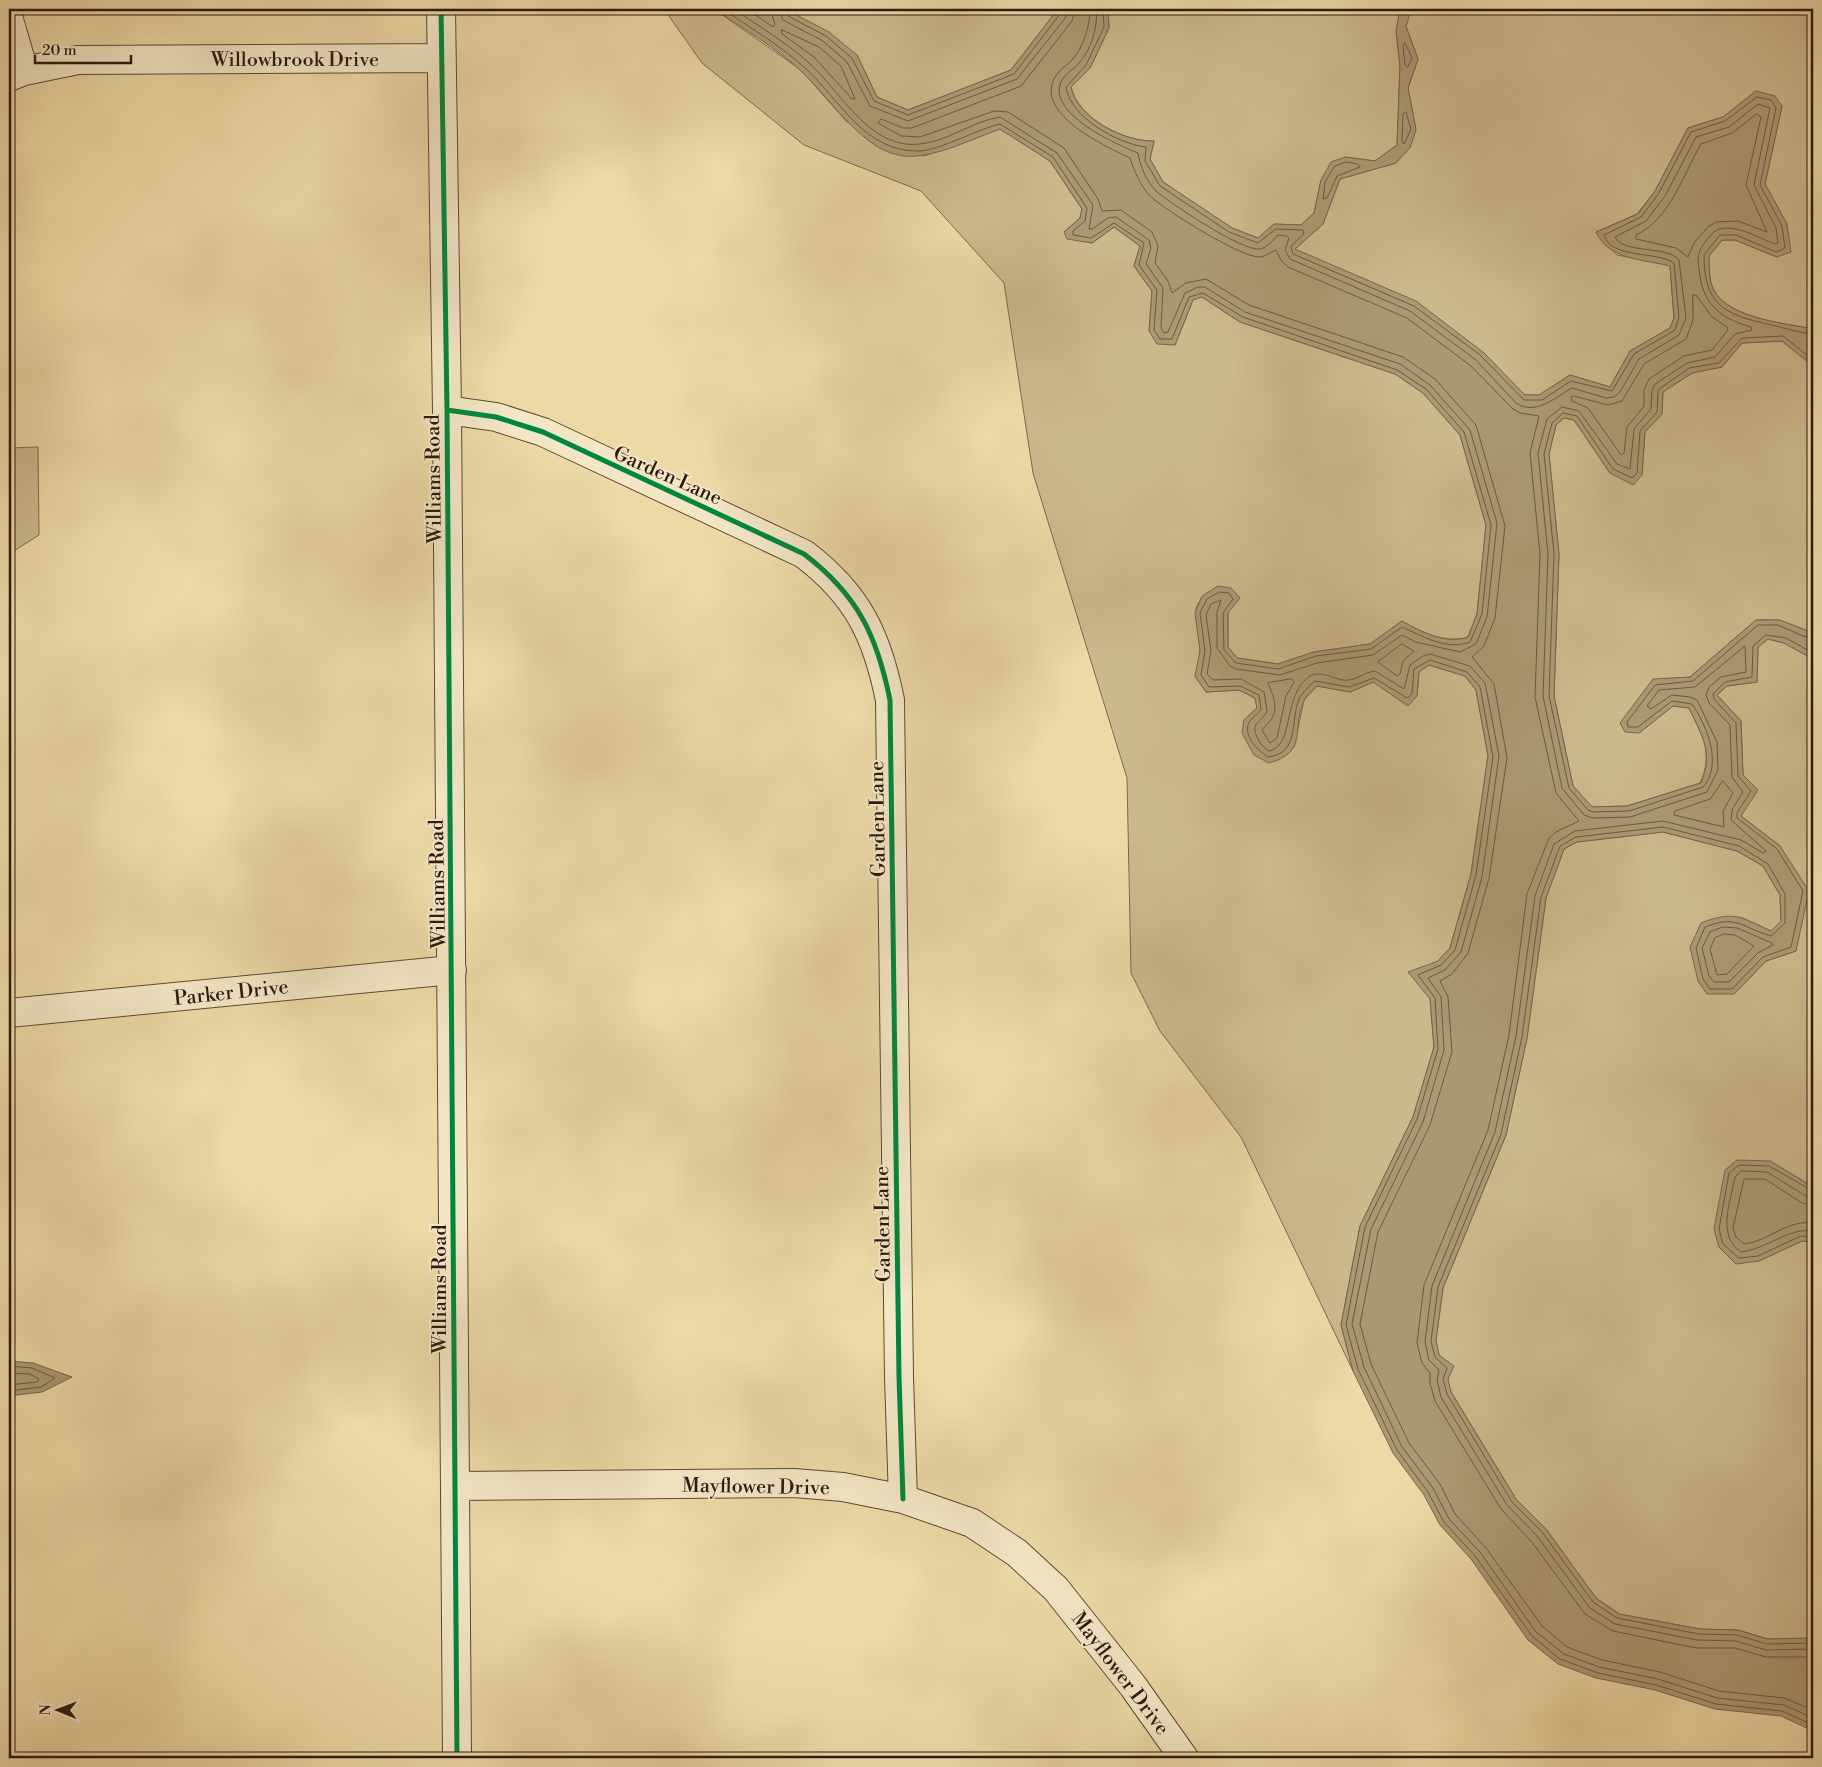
<svg xmlns="http://www.w3.org/2000/svg" width="1822" height="1767" font-family="'Libre Bodoni',serif">
<style>
.green{fill:#cbb88c;stroke:#7c684e}
.water{fill:#ab9873;stroke:#78654b}
.lines{fill:none;stroke-linecap:round;stroke-linejoin:round}
.shore{stroke:#6c5842;stroke-width:1}
.minor-casing{stroke:#5c4936;stroke-width:30}
.minor{stroke:#f3e6c5;stroke-width:28}
.cycleway-casing{stroke:#f3e6c5;stroke-width:8}
.cycleway{stroke:#00873e;stroke-width:5}
.labels{text-anchor:middle;stroke-width:4;stroke-linejoin:round;paint-order:stroke}
.street-label{font-size:20px;fill:#2c1910;stroke:#f3e6c5}
</style>
<rect width="100%" height="100%" fill="#ecd9a6"/>
<filter id="stains"><feTurbulence type="fractalNoise" baseFrequency=".004" numOctaves="4"/><feColorMatrix values="0 0 0 0 .2 0 0 0 0 .09 0 0 0 0 .02 0 0 0 .5 -.17"/></filter>
<radialGradient id="worn" r=".72"><stop offset=".6" stop-color="#630" stop-opacity="0"/><stop offset="1" stop-color="#630" stop-opacity=".3"/></radialGradient>
<path class="green" d="M 664,9 L 714,9 L 801,70 L 847,122 L 924,156 L 1000,129 L 1050,161 L 1082,209 L 1080,218 L 1064,232 L 1092,243 L 1114,227 L 1140,246 L 1134,266 L 1152,291 L 1149,331 L 1175,345 L 1193,300 L 1202,297 L 1240,322 L 1395,374 L 1423,393 L 1460,435 L 1486,525 L 1477,614 L 1468,637 C 1447,644 1420,632 1402,621 L 1370,644 L 1314,652 L 1278,664 L 1237,658 L 1228,647 L 1228,613 L 1218,586 C 1180,610 1202,619 1200,652 C 1200,660 1197,668 1195,676 L 1206,692 L 1239,690 L 1255,698 L 1257,708 L 1244,720 L 1294,747 L 1304,700 L 1317,686 L 1350,692 L 1373,682 L 1417,696 L 1419,671 L 1429,665 L 1465,676 L 1476,690 L 1488,756 L 1471,874 L 1450,948 L 1438,961 L 1430,999 L 1434,1047 L 1413,1117 L 1360,1226 L 1341,1325 L 1353,1371 L 1241,1137 L 1160,1031 L 1131,973 L 1127,778 L 1033,473 L 1004,283 L 921,191 L 804,145 L 702,63 Z
M 785,9 L 1058,9 L 1011,70 L 908,110 L 877,97 L 857,55 Z
M 1108,9 L 1400,9 L 1396,31 L 1400,66 L 1397,145 L 1375,161 L 1345,157 L 1321,180 L 1314,213 L 1301,225 L 1274,224 L 1258,238 L 1232,228 L 1163,182 L 1150,159 L 1154,141 C 1124,142 1078,118 1071,87 L 1090,68 L 1109,28 Z
M 1411,9 L 1813,9 L 1813,329 C 1784,323 1720,318 1711,283 C 1709,275 1709,265 1709,256 L 1722,240 L 1735,240 L 1777,257 L 1787,224 L 1765,184 L 1782,106 L 1756,91 L 1723,117 L 1688,128 L 1655,191 L 1637,214 L 1596,232 L 1617,255 L 1670,265 L 1674,318 L 1670,328 L 1630,351 L 1610,387 L 1570,375 L 1539,395 L 1524,395 L 1483,352 L 1295,249 L 1323,224 L 1340,179 L 1396,163 L 1416,130 L 1408,88 L 1418,59 L 1406,26 Z
M 1782,341 L 1813,366 L 1813,633 L 1779,620 L 1756,620 L 1690,677 L 1653,680 L 1639,733 L 1673,706 L 1689,708 C 1702,736 1714,752 1700,783 L 1627,806 L 1592,807 L 1573,786 L 1554,696 L 1559,554 L 1549,454 L 1556,425 L 1564,418 L 1574,420 L 1610,473 L 1642,475 L 1645,432 L 1662,414 L 1663,392 L 1692,373 L 1722,367 L 1742,343 Z
M 38,447 L 39,535 L 9,554 L 9,448 Z
M 1768,639 L 1784,643 L 1813,659 L 1813,1187 L 1770,1161 L 1759,1261 L 1802,1241 L 1813,1242 C 1813,1264 1809,1283 1810,1305 L 1813,1307 L 1813,1638 L 1767,1639 L 1738,1630 L 1700,1629 L 1619,1614 L 1596,1598 L 1546,1529 L 1516,1499 L 1451,1392 L 1439,1355 L 1436,1340 L 1443,1288 L 1506,1135 L 1527,1038 L 1546,898 L 1564,849 L 1577,842 L 1663,832 L 1737,851 L 1763,866 L 1780,895 L 1781,921 L 1771,931 L 1740,917 L 1734,994 L 1766,961 L 1796,951 L 1780,846 L 1741,816 L 1743,776 L 1741,721 L 1717,695 L 1727,686 L 1757,682 L 1758,647 Z"/>
<path class="water" d="M 714,9 L 785,9 L 829,32 L 857,55 L 877,97 L 908,110 L 1011,70 L 1058,9 L 1108,9 L 1109,28 L 1090,68 L 1071,87 C 1077,118 1124,142 1154,141 L 1150,159 L 1163,182 L 1232,228 L 1258,238 L 1274,224 L 1301,225 L 1314,213 L 1321,180 L 1331,162 L 1345,157 L 1375,161 L 1397,145 L 1400,66 L 1396,31 L 1400,9 L 1411,9 L 1406,27 L 1418,59 L 1408,88 L 1416,130 L 1410,148 L 1396,163 L 1340,179 L 1323,224 L 1295,249 L 1416,301 L 1483,352 L 1525,395 L 1539,395 L 1570,375 L 1610,387 L 1630,351 L 1670,328 L 1674,318 L 1670,266 C 1642,259 1609,260 1596,232 L 1638,214 L 1655,191 L 1688,128 L 1723,117 L 1756,91 L 1775,96 L 1782,106 L 1765,184 L 1787,224 L 1791,252 L 1777,257 L 1735,240 L 1722,240 L 1709,256 C 1709,265 1709,275 1711,283 C 1720,318 1784,323 1813,329 L 1813,366 L 1782,341 L 1742,343 L 1722,367 L 1692,373 L 1663,392 L 1662,414 L 1645,432 L 1642,475 L 1633,485 L 1610,473 L 1574,420 L 1564,418 L 1556,425 L 1549,454 L 1559,554 L 1554,696 L 1573,786 L 1592,807 L 1627,806 L 1701,783 C 1714,752 1702,736 1689,708 L 1673,706 L 1639,733 L 1625,732 L 1620,723 L 1653,679 L 1690,677 L 1756,620 L 1780,620 L 1813,633 L 1813,659 L 1784,643 L 1768,639 L 1758,647 L 1757,682 L 1727,686 L 1717,695 L 1741,721 L 1743,775 L 1758,790 L 1741,816 L 1780,846 L 1809,891 L 1796,951 L 1766,961 L 1734,994 L 1707,994 L 1698,981 L 1690,947 L 1701,923 C 1735,910 1740,917 1771,931 L 1781,921 L 1780,895 L 1763,866 L 1737,851 L 1663,832 L 1577,842 L 1564,849 L 1546,898 L 1527,1038 L 1506,1135 L 1443,1288 L 1436,1340 L 1439,1355 L 1454,1366 L 1448,1379 L 1451,1392 L 1516,1499 L 1546,1529 L 1596,1598 L 1619,1614 L 1700,1629 L 1738,1630 L 1767,1639 L 1813,1638 L 1813,1731 L 1781,1716 L 1715,1709 L 1655,1690 L 1596,1678 L 1558,1664 L 1528,1640 L 1471,1559 L 1440,1525 L 1424,1495 L 1393,1453 L 1353,1371 L 1341,1325 L 1360,1226 L 1413,1117 L 1434,1047 L 1430,999 L 1408,972 L 1438,961 L 1450,948 L 1471,874 L 1488,756 L 1476,690 L 1465,676 L 1429,665 L 1419,672 L 1417,696 L 1408,706 L 1373,682 L 1350,692 L 1317,686 C 1313,690 1306,695 1304,701 C 1291,729 1309,752 1269,763 L 1254,755 L 1242,733 L 1244,720 L 1257,708 L 1255,698 L 1239,690 L 1206,692 L 1195,676 L 1200,651 L 1195,613 L 1202,596 L 1218,586 L 1231,588 L 1240,598 L 1228,613 L 1228,647 L 1237,658 L 1278,664 L 1314,652 L 1370,644 L 1402,621 C 1420,632 1447,645 1468,637 L 1477,614 L 1486,525 L 1460,435 L 1423,393 L 1395,374 L 1240,322 L 1202,297 L 1193,300 L 1175,345 L 1157,344 L 1149,331 L 1152,291 L 1134,266 L 1140,246 L 1114,227 L 1092,243 L 1067,239 L 1064,232 L 1080,218 L 1082,209 L 1050,161 L 1000,129 C 971,139 928,162 898,155 C 860,147 828,96 801,71 C 779,50 741,27 714,9 Z
M 1737,1160 L 1770,1161 L 1813,1187 L 1813,1242 L 1802,1241 L 1759,1261 L 1736,1264 L 1719,1247 L 1714,1229 L 1725,1170 Z
M 1813,1270 L 1813,1307 L 1810,1305 L 1809,1284 Z
M 9,1361 L 33,1363 L 72,1377 L 42,1392 L 9,1396 Z"/>
<g class="lines">
<path class="shore" d="M 723,9 C 750,28 780,45 804,67 C 840,99 864,153 920,151 C 940,150 978,129 1000,124 L 1053,157 L 1087,208 L 1085,221 L 1073,231 L 1073,235 L 1091,238 L 1114,223 L 1144,243 L 1139,265 L 1157,290 L 1154,330 L 1160,339 L 1172,339 L 1189,297 L 1203,293 L 1243,317 L 1397,370 L 1426,389 L 1464,432 L 1491,525 L 1482,614 L 1470,642 C 1447,651 1422,636 1402,627 L 1371,649 L 1316,656 L 1278,669 L 1236,663 L 1224,650 L 1223,613 L 1233,599 L 1229,593 L 1219,592 L 1207,599 L 1200,613 L 1205,651 L 1201,675 L 1209,687 L 1240,686 L 1259,695 L 1261,709 C 1258,714 1253,717 1250,721 C 1241,734 1258,752 1269,757 C 1300,752 1290,721 1299,699 C 1302,693 1310,685 1315,681 L 1349,687 L 1374,678 L 1407,698 L 1412,694 L 1414,669 L 1430,660 L 1467,672 L 1480,687 L 1493,757 L 1476,875 L 1455,950 L 1441,965 L 1418,975 L 1435,998 L 1438,1049 L 1417,1119 L 1365,1227 L 1346,1325 L 1358,1369 L 1397,1450 L 1428,1492 L 1444,1522 L 1475,1556 L 1532,1636 L 1560,1659 L 1598,1673 L 1656,1685 L 1716,1704 L 1782,1711 L 1813,1725
M 734,9 C 758,26 786,42 808,62 C 841,91 869,150 920,144 C 946,142 973,121 1000,117 L 1057,153 L 1093,205 L 1089,229 L 1092,229 L 1108,218 L 1116,217 L 1149,240 L 1151,248 L 1146,264 L 1163,288 L 1161,328 L 1164,333 L 1168,332 L 1185,293 L 1198,287 L 1205,287 L 1245,312 L 1400,364 L 1430,385 L 1470,430 L 1497,523 L 1487,617 L 1476,644 L 1460,652 L 1416,642 L 1402,635 L 1373,655 L 1317,663 L 1280,675 L 1236,669 L 1230,666 L 1217,648 L 1217,612 L 1221,600 L 1211,604 L 1206,615 L 1211,651 L 1207,674 L 1213,680 L 1241,679 L 1264,692 L 1267,711 C 1261,724 1249,722 1258,739 C 1261,745 1263,747 1269,751 C 1295,746 1282,694 1310,676 C 1322,669 1337,682 1349,680 C 1358,679 1365,672 1375,671 L 1404,689 L 1410,665 L 1423,656 L 1430,654 L 1470,666 L 1485,683 L 1499,756 L 1482,877 L 1461,952 L 1445,970 L 1428,978 L 1441,997 L 1444,1050 L 1423,1122 L 1371,1229 L 1352,1324 L 1364,1367 L 1402,1447 L 1433,1488 L 1449,1519 L 1480,1552 L 1536,1632 L 1564,1654 L 1599,1667 L 1658,1679 L 1717,1698 L 1784,1705 L 1813,1718
M 747,9 L 773,27 L 775,24 L 770,9
M 778,9 L 783,20 L 823,41 L 847,62 L 870,106 L 908,121 L 1017,79 L 1066,17 L 1068,9
M 784,9 L 786,15 L 826,36 L 852,58 L 874,101 L 908,115 L 1014,74 L 1060,14 L 1061,9
M 1075,9 L 1072,21 L 1021,86 L 912,128 L 903,128 L 881,119 L 878,123 L 901,136 L 920,137 L 994,111 L 1008,112 L 1064,148 L 1098,199 L 1102,211 L 1121,210 L 1152,232 L 1158,246 L 1155,263 L 1168,281 L 1172,293 L 1186,283 L 1206,279 L 1249,305 L 1403,357 L 1435,379 L 1476,425 L 1505,526 L 1495,618 L 1484,646 L 1472,657 L 1494,684 L 1507,758 L 1489,878 L 1468,953 L 1452,974 L 1440,981 L 1448,997 L 1452,1052 L 1430,1125 L 1378,1232 L 1360,1324 L 1371,1364 L 1409,1443 L 1440,1484 L 1455,1514 L 1486,1548 L 1542,1626 L 1567,1647 L 1602,1660 L 1660,1672 L 1719,1691 L 1784,1698 L 1813,1710
M 1090,9 C 1090,25 1084,46 1073,59 C 1067,65 1058,71 1054,79 C 1036,115 1107,147 1130,158 C 1134,170 1140,185 1149,195 C 1163,209 1240,257 1259,257 C 1266,257 1270,252 1276,250 L 1281,260 L 1288,267 L 1407,318 L 1471,366 L 1513,409 L 1520,413 L 1539,416 L 1530,453 L 1540,554 L 1535,697 L 1556,793 L 1579,821 L 1556,832 L 1549,838 L 1527,894 L 1509,1035 L 1488,1130 L 1424,1285 L 1417,1343 L 1422,1363 L 1430,1373 L 1430,1383 L 1435,1401 L 1501,1509 L 1531,1541 L 1585,1614 L 1613,1631 L 1696,1648 L 1735,1648 L 1766,1657 L 1813,1657
M 1097,9 C 1097,27 1092,49 1079,63 C 1074,69 1064,75 1061,82 C 1047,114 1118,145 1138,153 C 1140,165 1146,181 1156,191 C 1170,203 1243,252 1260,249 C 1267,248 1273,240 1278,235 L 1287,236 L 1289,238 L 1285,250 L 1290,259 L 1410,311 L 1476,360 L 1516,403 C 1536,416 1556,397 1572,388 L 1606,398 L 1614,397 L 1620,392 L 1639,359 L 1679,335 L 1686,318 L 1679,260 C 1667,245 1622,254 1615,237 L 1646,221 L 1665,196 L 1696,137 L 1729,127 L 1758,104 L 1770,108 L 1754,185 L 1776,228 L 1778,243 L 1775,244 C 1758,238 1739,225 1720,229 C 1714,230 1710,236 1706,241 C 1698,251 1697,257 1699,269 C 1702,303 1719,318 1751,327 L 1752,330 L 1735,334 L 1715,357 L 1687,363 L 1655,384 L 1652,391 L 1651,409 L 1634,429 L 1630,469 L 1617,464 L 1579,411 L 1562,407 L 1547,419 L 1538,453 L 1548,554 L 1543,696 L 1562,788 L 1584,815 L 1593,818 L 1630,817 L 1707,792 L 1718,770 L 1717,742 L 1697,700 L 1690,697 L 1672,695 L 1651,709 L 1647,706 L 1659,690 L 1695,687 L 1745,646 L 1746,672 L 1721,677 L 1709,687 L 1706,695 L 1709,703 L 1730,725 L 1732,777 L 1743,792 L 1732,810 L 1731,820 L 1766,851 L 1763,853 L 1741,840 L 1663,821 L 1575,831 L 1554,844 L 1535,896 L 1516,1036 L 1495,1132 L 1432,1286 L 1425,1342 L 1429,1360 L 1439,1370 L 1437,1380 L 1441,1397 L 1507,1505 L 1537,1536 L 1590,1608 L 1615,1624 L 1697,1640 L 1736,1641 L 1766,1650 L 1813,1649
M 1103,9 L 1104,27 L 1086,65 L 1066,87 C 1070,117 1118,144 1146,147 L 1145,161 L 1160,186 L 1229,232 L 1258,243 L 1276,229 L 1303,230 L 1304,234 L 1291,246 L 1293,254 L 1414,306 L 1480,355 L 1524,400 L 1542,400 L 1571,381 L 1612,391 L 1634,354 L 1675,330 L 1679,317 L 1674,263 C 1658,251 1610,259 1604,235 L 1641,217 L 1659,193 L 1691,132 L 1725,121 L 1757,97 L 1771,100 L 1776,108 L 1760,185 L 1782,226 L 1785,248 L 1776,252 L 1736,235 L 1720,235 L 1704,255 C 1704,307 1726,315 1772,325 C 1785,328 1800,333 1813,334
M 782,30 L 819,47 L 841,66 L 855,99 L 852,99 L 814,57 L 782,34 Z
M 1405,43 L 1412,58 L 1408,67 L 1405,65 L 1403,46 Z
M 1406,112 L 1411,129 L 1404,144 L 1402,142 L 1403,114 Z
M 1757,114 L 1761,117 L 1746,185 L 1767,232 L 1738,221 L 1716,222 L 1708,227 L 1694,243 L 1688,257 L 1676,248 L 1636,239 L 1636,235 C 1670,219 1683,175 1701,144 L 1732,133 Z
M 1346,162 L 1358,164 L 1360,167 L 1337,176 L 1327,198 L 1323,199 L 1325,182 L 1334,167 Z
M 1693,295 L 1696,295 L 1712,317 L 1727,327 L 1728,330 L 1712,350 L 1684,356 L 1649,379 L 1644,390 L 1644,406 L 1627,427 L 1624,453 L 1621,455 L 1588,408 L 1572,401 L 1571,397 L 1574,396 L 1608,405 L 1622,401 L 1644,364 L 1686,339 L 1693,320 Z
M 1813,360 L 1783,336 L 1742,338 L 1719,363 L 1689,368 L 1658,390 L 1657,412 L 1640,431 L 1637,473 L 1632,478 L 1613,469 L 1577,416 L 1563,413 L 1552,423 L 1544,454 L 1554,554 L 1549,696 L 1569,788 L 1588,810 L 1593,812 L 1629,811 L 1703,787 C 1723,764 1707,726 1692,704 L 1672,701 L 1638,727 L 1628,727 L 1627,722 L 1655,685 L 1693,681 L 1758,625 L 1778,625 L 1803,636 L 1813,638
M 1402,644 L 1414,651 L 1403,661 L 1400,674 L 1397,676 L 1378,662 Z
M 1813,653 L 1786,638 L 1766,635 L 1753,646 L 1752,677 L 1725,682 L 1713,694 L 1714,699 L 1736,723 L 1738,776 L 1751,791 L 1737,813 L 1737,818 L 1777,849 L 1803,891 L 1791,947 L 1763,957 L 1732,989 L 1710,989 L 1703,979 L 1696,948 L 1705,927 C 1738,914 1742,928 1771,936 L 1785,923 L 1785,894 L 1768,864 L 1739,846 L 1663,827 L 1576,837 L 1560,846 L 1541,897 L 1522,1037 L 1501,1134 L 1438,1287 L 1431,1341 L 1435,1357 L 1447,1368 L 1443,1379 L 1447,1394 L 1512,1502 L 1542,1532 L 1593,1602 L 1617,1618 L 1699,1634 L 1737,1635 L 1767,1644 L 1813,1643
M 1292,679 L 1294,682 L 1286,696 L 1277,738 L 1270,743 L 1262,730 C 1265,726 1270,722 1272,718 C 1279,706 1272,694 1268,683 Z
M 1723,781 L 1733,793 L 1723,811 L 1724,827 L 1674,815 L 1675,811 L 1710,799 Z
M 1723,927 L 1737,928 L 1772,943 L 1773,945 L 1759,952 L 1729,982 L 1714,982 L 1709,976 L 1702,948 L 1710,932 Z
M 1724,934 L 1735,935 L 1754,946 L 1727,974 L 1717,975 L 1710,949 L 1715,938 Z
M 1813,1191 L 1769,1166 L 1739,1165 L 1729,1173 L 1719,1229 L 1723,1244 L 1739,1258 L 1758,1256 L 1801,1236 L 1813,1237
M 1813,1197 L 1806,1196 L 1767,1172 L 1741,1171 L 1735,1177 C 1731,1201 1716,1235 1741,1252 C 1767,1249 1789,1227 1813,1231
M 1813,1205 L 1802,1203 L 1765,1179 L 1744,1179 L 1733,1228 L 1736,1237 L 1744,1244 C 1769,1241 1788,1219 1813,1223
M 9,1366 L 32,1368 L 55,1378 L 41,1387 L 9,1391
M 9,1373 L 30,1374 L 39,1379 L 37,1382 L 9,1385"/>
<g class="minor-casing">
<path id="minor" d="M 441,9 L 447,410 L 457,1758
M 9,20 L 24,71
M 9,77 L 24,71 L 78,60 L 441,58
M 447,410 L 496,417 L 543,432 L 804,554 C 858,595 877,636 890,700 L 899,1377 L 903,1499
M 9,1013 L 452,970
M 455,1486 L 794,1483 L 843,1487 L 903,1499 L 972,1523 L 1017,1553 L 1056,1589 L 1133,1686 L 1184,1758"/>
</g>
<use href="#minor" class="minor"/>
<g class="cycleway-casing">
<path id="cycleway" d="M 441,9 L 447,410 L 457,1758
M 447,410 L 496,417 L 543,432 L 804,554 C 858,595 877,636 890,700 L 899,1377 L 903,1499"/>
</g>
<use href="#cycleway" class="cycleway"/>
</g>
<g class="labels">
<g class="street-label">
<text x="295" y="66">Willowbrook Drive</text>
<text transform="translate(668 475) rotate(24)" y="7">Garden Lane</text>
<text transform="translate(433 479) rotate(-91)" y="7">Williams Road</text>
<text transform="translate(877 819) rotate(-91)" y="7">Garden Lane</text>
<text transform="translate(437 884) rotate(-91)" y="7">Williams Road</text>
<text transform="translate(231 992) rotate(-6)" y="7">Parker Drive</text>
<text transform="translate(882 1224) rotate(-91)" y="7">Garden Lane</text>
<text transform="translate(439 1289) rotate(-90)" y="7">Williams Road</text>
<text transform="translate(756 1486) rotate(1)" y="7">Mayflower Drive</text>
<text transform="translate(1121 1673) rotate(53)" y="7">Mayflower Drive</text>
</g>
</g>
<rect width="1822" height="1767" fill="none" stroke="#ecd9a6" stroke-width="30"/>
<rect x="10" y="10" width="1802" height="1747" fill="none" stroke="#2c1910" stroke-width="2.5"/>
<rect x="15" y="15" width="1792" height="1737" fill="none" stroke="#2c1910"/>
<g transform="translate(58 1710) rotate(271)" stroke="#f3e6c5" stroke-width="4" paint-order="stroke">
<path d="M0-4L9 19L0 12L-9 19Z" fill="#2c1910"/>
<text y="-8" font-size="14" font-weight="bold" text-anchor="middle" fill="#2c1910">N</text>
</g>
<path d="M35 55v8h96v-8" fill="none" stroke="#2c1910" stroke-width="2.5"/>
<text x="42" y="55" font-size="15" fill="#2c1910" stroke="#f3e6c5" stroke-width="4" paint-order="stroke">20 m</text>
<rect width="100%" height="100%" filter="url(#stains)"/>
<rect width="100%" height="100%" fill="url(#worn)"/>
</svg>
